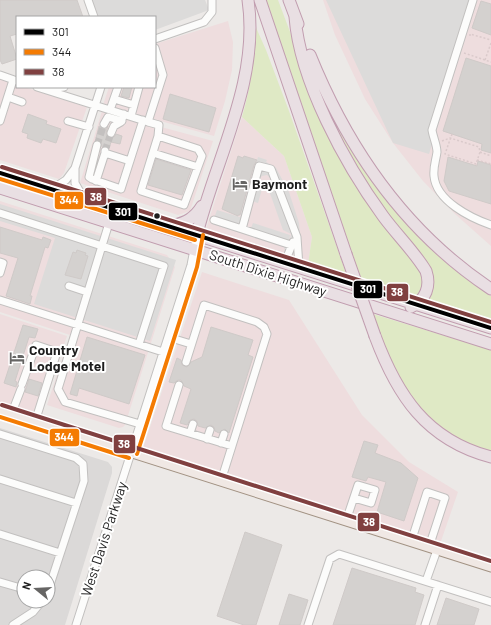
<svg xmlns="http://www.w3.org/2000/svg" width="491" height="625" font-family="Barlow,sans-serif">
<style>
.residential{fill:#dbd9d8;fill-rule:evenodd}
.commercial{fill:#eeddde}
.grass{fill:#dfe9c5}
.parking{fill:#dcdbda;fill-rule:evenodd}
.building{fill:#d4d1cf;stroke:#cfcac8}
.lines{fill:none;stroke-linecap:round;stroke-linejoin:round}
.minor-tunnel{stroke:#c3c0bf;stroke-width:7;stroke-dasharray:7 3.5;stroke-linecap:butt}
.minor-casing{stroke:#c2c0bf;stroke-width:9}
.major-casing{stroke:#a29283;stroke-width:11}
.highway-casing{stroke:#c19daf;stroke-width:13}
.path{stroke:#dacacb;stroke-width:1.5;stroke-dasharray:2 2;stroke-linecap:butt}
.minor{stroke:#fcfcfb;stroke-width:7}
.major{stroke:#f0e8e4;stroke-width:9}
.highway{stroke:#e9dfe3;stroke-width:11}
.highway-bridge-casing{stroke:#c19daf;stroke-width:13;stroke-linecap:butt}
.highway-bridge{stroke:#e9dfe3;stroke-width:11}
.bus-1-casing{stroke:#fff;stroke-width:7}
.bus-2-casing{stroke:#fff;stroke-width:7}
.bus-3-casing{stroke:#fff;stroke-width:7}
.bus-1{stroke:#000;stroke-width:4}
.bus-2{stroke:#f47b02;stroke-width:4}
.bus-3{stroke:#804040;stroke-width:4}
.bus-dot{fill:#1e1e1e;stroke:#fff;stroke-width:1.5}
.labels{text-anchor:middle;stroke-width:4;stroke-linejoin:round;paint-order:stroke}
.poi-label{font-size:14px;font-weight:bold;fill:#1e1e1e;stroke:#fff;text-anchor:start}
.street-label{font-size:14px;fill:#1e1e1e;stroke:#fff}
.line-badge{stroke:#fff;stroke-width:1.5}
.badge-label{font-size:11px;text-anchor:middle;font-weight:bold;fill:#fff}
</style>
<rect width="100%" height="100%" fill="#ece9e7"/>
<path class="residential" d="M 0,428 L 108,462 L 112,467 L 112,473 L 65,625 L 0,625 ZM 24,577 L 48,577 L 48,601 L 24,601 Z"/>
<path class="commercial" d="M 323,0 L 491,0 L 491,246 L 455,214 L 423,181 L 393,143 L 365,99 L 335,35 Z
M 228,21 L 233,42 L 232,70 L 225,101 L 214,136 L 103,105 L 109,87 L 155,87 L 155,44 Z
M 0,79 L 17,85 L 17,87 L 24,87 L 87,107 L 64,173 L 59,179 L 0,160 Z
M 102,111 L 213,141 L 190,211 L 178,215 L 80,183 Z
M 242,117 L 284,156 L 312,237 L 308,264 L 206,229 Z
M 0,201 L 167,255 L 175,267 L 125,425 L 123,427 L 119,428 L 47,405 L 70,335 L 0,312 Z
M 202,272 L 289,300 L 362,415 L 409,462 L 458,492 L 440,544 L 143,448 Z
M 0,314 L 67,336 L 42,413 L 30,412 L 0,403 Z"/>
<path class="grass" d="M 266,0 L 278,0 L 318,106 L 425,277 L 420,298 L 361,279 Z
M 254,23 L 266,50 L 289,111 L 347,276 L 308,264 L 312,237 L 284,156 L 242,117 C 252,83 254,59 254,23 Z
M 338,129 C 377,196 425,254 491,296 L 491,320 L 427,299 L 432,292 L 406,238 L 374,194 L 336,131 Z
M 373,314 L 491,350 L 491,454 L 459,441 L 425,415 L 404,388 L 390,359 Z"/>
<path class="parking" d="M 92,0 L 205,0 L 209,10 L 155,30 L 155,17 L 98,17 Z
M 326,0 L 477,0 L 429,154 L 393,143 Z
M 258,157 L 267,160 L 266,162 L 276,168 L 289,192 L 299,223 L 302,256 L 285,251 L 284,247 L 212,224 L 217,210 L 240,217 ZM 267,175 L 271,179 L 266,182 L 283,230 L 291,234 L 289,242 L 290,235 L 253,223 L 251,228 L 247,226 L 251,203 L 252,201 L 258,203 L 264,182 L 259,179 L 262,176 Z
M 0,204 L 176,260 L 150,341 L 34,304 L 55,238 L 0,221 Z"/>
<path class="building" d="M 0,0 L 77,0 L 83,17 L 17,17 L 17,34 L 10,36 L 17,59 L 2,64 L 0,60 Z
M 481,1 L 491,4 L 491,35 L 472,28 Z
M 466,58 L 491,66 L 491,153 L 481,150 L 482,144 L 443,131 Z
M 124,87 L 132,87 L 129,98 L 121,96 Z
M 170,94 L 216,108 L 209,132 L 163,119 Z
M 28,114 L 47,121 L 46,124 L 61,129 L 56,143 L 43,139 L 41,143 L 27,138 L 28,134 L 22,132 Z
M 99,126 L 104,129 L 108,126 L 106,133 L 109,137 L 114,137 L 116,134 L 122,136 L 120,144 L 111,142 L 109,148 L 102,147 L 101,142 L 96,138 Z
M 238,156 L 243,158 L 244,156 L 257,160 L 254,165 L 240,215 L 238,215 L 238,216 L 222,209 Z
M 448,157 L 477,166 L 478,161 L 491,165 L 491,204 L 449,191 L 444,181 Z
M 156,159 L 191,170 L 182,195 L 148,185 Z
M 0,227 L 42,240 L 43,237 L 51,240 L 48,248 L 45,247 L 30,296 L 32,296 L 30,304 L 6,296 L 18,258 L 0,253 Z
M 77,250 L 86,253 L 85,255 L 88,256 L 81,279 L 65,275 L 73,252 L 76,253 Z
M 23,325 L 38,329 L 35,338 L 29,337 L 15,381 L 17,382 L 16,387 L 4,383 Z
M 211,327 L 253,340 L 248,355 L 253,357 L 229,433 L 225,429 L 219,433 L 215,431 L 214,427 L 211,425 L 205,428 L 198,426 L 197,421 L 194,419 L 190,420 L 187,425 L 180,423 L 191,389 L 184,386 L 181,380 L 178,380 L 174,383 L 169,382 L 177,358 L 181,360 L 182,365 L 187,367 L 191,362 L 202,357 Z
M 87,337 L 145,355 L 129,404 L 79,388 L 77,396 L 70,394 Z
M 29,379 L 42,383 L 38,396 L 25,392 Z
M 364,441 L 378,445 L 375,453 L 401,463 L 418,478 L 404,521 L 377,512 L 386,482 L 368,477 L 366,481 L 352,477 Z
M 245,532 L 282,545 L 256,625 L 244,625 L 217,616 Z
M 352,568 L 416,588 L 415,592 L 424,595 L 415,625 L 333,625 Z
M 289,594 L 308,600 L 300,625 L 279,625 Z
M 446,598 L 479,609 L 474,625 L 437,625 Z"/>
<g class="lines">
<path class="minor-tunnel" d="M 97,145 L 104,124
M 105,151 L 111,133"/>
<g class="minor-casing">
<path id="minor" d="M 88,0 L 94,17
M 473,0 L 432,130 C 433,137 437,145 437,152 C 436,160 433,167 434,176 C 436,201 471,218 491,225
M 155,39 L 204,22 L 212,12 L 212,0
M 0,75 L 17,81
M 37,87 L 148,122 L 163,75 L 155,48
M 48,89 L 64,87
M 8,97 L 22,102
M 114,99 L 134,105
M 110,110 L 118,87
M 131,116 L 139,87
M 0,121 L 13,80
M 68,121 L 89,127
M 148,122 L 159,125 L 158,136 L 141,191 L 184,205 L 202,156 L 198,149 L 158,136
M 104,124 L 108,117 L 122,121
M 111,133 L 114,126 L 121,122 L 124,114
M 97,145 L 89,177 L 92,179 L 121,189 L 143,120
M 105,151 L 105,153 L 130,161
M 153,153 L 198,167
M 96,181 L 105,153
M 52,189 L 66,180 L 75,168
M 84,199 L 75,183 L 75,168 L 101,87
M 0,213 L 164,266 L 139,344
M 214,220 L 242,229
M 109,223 L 58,389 L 65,402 L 140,424
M 291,245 L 242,229 L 259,166 L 271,169 L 297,237 L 299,267
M 0,262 L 3,263 L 0,273
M 285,262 L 293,242
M 69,286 L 87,292
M 0,300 L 163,352
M 168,337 L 191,344
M 22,384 L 36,345 L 57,352 L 35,422
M 179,385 L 166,426 L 232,446 L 267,334 L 264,327 L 257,322 L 204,305 L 186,362
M 11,415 L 21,389
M 190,433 L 193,424
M 0,434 L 76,458 L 83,464 L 84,481 L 48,591
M 207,439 L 210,430
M 221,443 L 224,434
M 0,479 L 76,503
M 221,481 L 232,446
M 346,521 C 350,509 354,497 358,485 L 375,490 L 371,503 L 354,498
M 0,534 L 60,553
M 411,542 L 427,492 L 445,498 L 429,547
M 426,581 L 437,550
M 0,582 L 24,589
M 13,625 L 33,612 L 42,601
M 76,625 L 191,265 L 197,234
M 308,625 L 330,559 L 339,554 L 491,602
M 425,625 L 438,585"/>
</g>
<g class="major-casing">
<path id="major" d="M 0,411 L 491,567"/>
</g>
<g class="highway-casing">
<path id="highway" d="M 260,0 L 346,254
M 289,0 L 298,24
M 295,17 C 300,81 345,164 383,216 C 396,234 414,251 426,271 C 431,286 426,300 411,307
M 310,55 C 348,149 405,232 491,289
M 0,173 L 491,328
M 0,188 L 491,344
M 173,226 C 186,222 194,219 202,206
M 197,234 C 216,158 260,80 248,0
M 375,336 C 397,395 426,440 491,457"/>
</g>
<path class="path" d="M 470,36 L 470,34 L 491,40
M 464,53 L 491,62
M 485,60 L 491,43
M 452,134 L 445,154 L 476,164 L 480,152
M 442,141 L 450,138 L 479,147 L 480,152 L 491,156
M 477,160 L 491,164"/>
<use href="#minor" class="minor"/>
<use href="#major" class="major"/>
<use href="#highway" class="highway"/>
<g class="highway-bridge-casing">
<path id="highway-bridge" d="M 346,254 L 375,336"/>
</g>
<use href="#highway-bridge" class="highway-bridge"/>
<g class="bus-1-casing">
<path id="bus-1" d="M 0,173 L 491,328"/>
</g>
<g class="bus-2-casing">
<path id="bus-2" d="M 0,179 L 195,240
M 0,417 L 129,458
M 137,454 L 197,267 L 203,235"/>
</g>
<g class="bus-3-casing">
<path id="bus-3" d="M 2,167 L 491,322
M 2,405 L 491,561"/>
</g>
<use href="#bus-1" class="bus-1"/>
<use href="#bus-2" class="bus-2"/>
<use href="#bus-3" class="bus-3"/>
</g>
<defs>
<g id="hotel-bare" transform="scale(1.2)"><path d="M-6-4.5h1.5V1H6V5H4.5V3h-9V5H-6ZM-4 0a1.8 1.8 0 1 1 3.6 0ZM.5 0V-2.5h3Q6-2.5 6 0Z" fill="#666564" stroke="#fff" stroke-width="2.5" paint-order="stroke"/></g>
</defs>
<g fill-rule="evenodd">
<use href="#hotel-bare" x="240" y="184"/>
<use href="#hotel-bare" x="17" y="358"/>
</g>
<circle class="bus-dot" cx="157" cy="216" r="3.5"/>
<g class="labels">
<g class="poi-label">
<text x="252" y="189">Baymont</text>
<text x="29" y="355">Country<tspan x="29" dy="16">Lodge Motel</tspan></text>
</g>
<g class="street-label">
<text transform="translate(268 273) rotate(18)" y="5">South Dixie Highway</text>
<text transform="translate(104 539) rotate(-72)" y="5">West Davis Parkway</text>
</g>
</g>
<g class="line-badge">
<rect x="84" y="187" width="23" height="19" rx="4" fill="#804040"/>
<rect x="54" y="191" width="30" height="19" rx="4" fill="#f47b02"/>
<rect x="108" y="202" width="30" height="19" rx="4" fill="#000"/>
<rect x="353" y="280" width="30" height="19" rx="4" fill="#000"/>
<rect x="386" y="283" width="23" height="19" rx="4" fill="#804040"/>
<rect x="49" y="428" width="31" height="19" rx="4" fill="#f47b02"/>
<rect x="113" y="434" width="23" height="20" rx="4" fill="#804040"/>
<rect x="357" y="512" width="23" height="20" rx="4" fill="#804040"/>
</g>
<g class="badge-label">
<text x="96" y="201">38</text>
<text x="69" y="204">344</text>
<text x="123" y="216">301</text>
<text x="368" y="293">301</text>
<text x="397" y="296">38</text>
<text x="64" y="441">344</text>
<text x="124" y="448">38</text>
<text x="369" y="526">38</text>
</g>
<rect x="16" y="16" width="140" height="72" fill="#ffffff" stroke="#a5a5a5"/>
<rect x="24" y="29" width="20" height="6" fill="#000000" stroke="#a5a5a5"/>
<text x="52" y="36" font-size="12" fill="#1e1e1e">301</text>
<rect x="24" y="49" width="20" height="6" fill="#f47b02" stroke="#a5a5a5"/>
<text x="52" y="56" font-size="12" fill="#1e1e1e">344</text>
<rect x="24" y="69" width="20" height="6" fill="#804040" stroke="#a5a5a5"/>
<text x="52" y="76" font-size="12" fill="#1e1e1e">38</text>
<g transform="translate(36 589) rotate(288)"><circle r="19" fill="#ffffff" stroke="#a5a5a5"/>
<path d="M0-3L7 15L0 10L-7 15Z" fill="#666564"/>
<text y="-6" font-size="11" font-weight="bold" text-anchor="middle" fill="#1e1e1e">N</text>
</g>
</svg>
